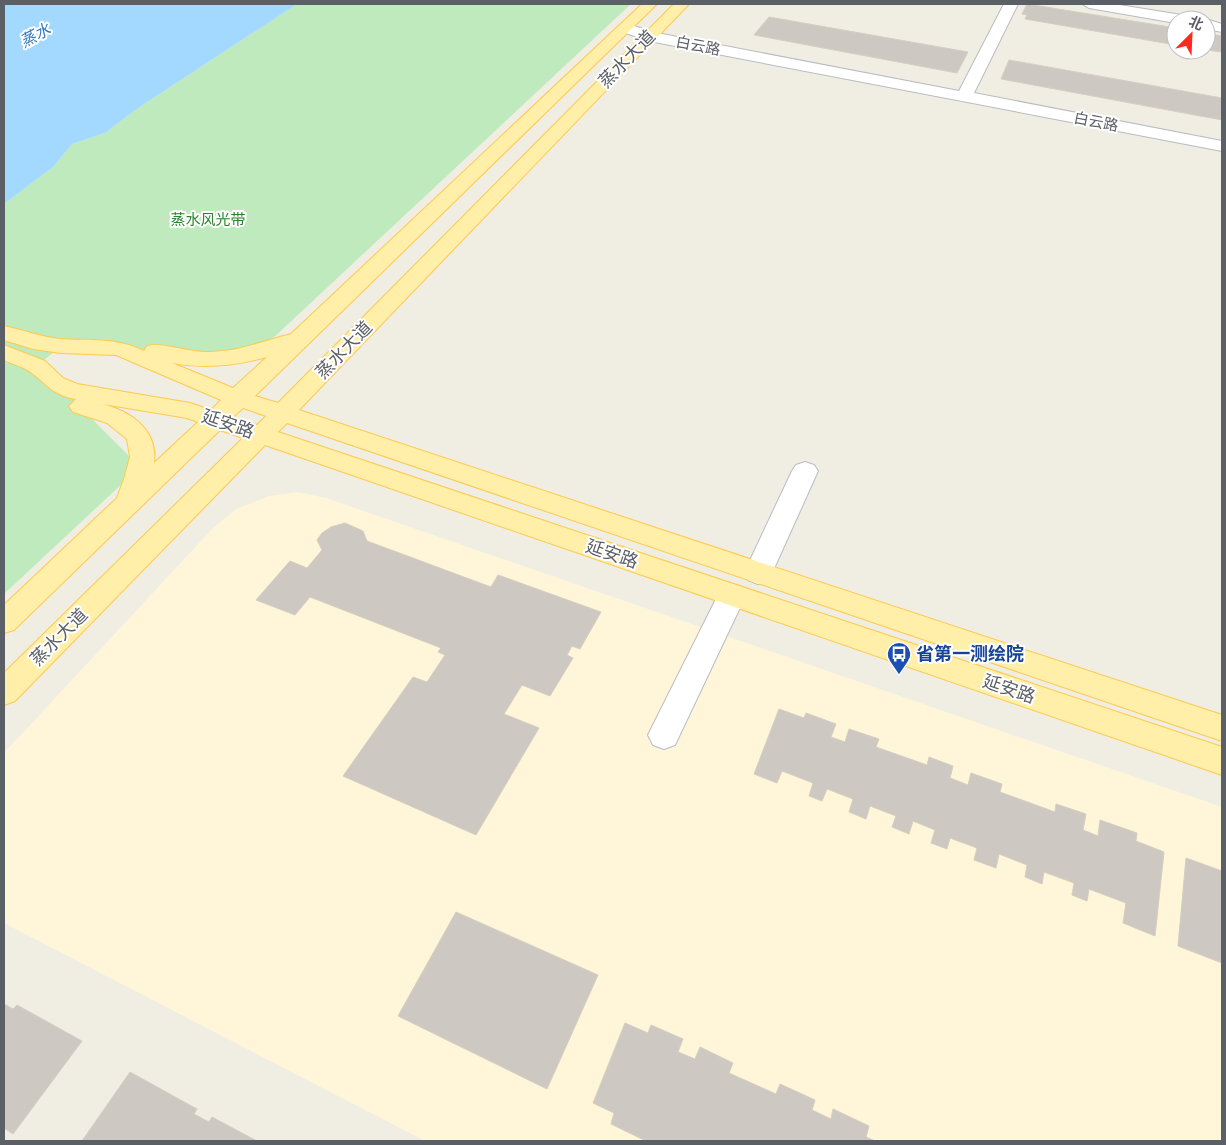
<svg xmlns="http://www.w3.org/2000/svg" width="1226" height="1145" font-family="'Alegreya Sans','Noto Sans SC',sans-serif">
<style>
.commercial{fill:#fff5d9}
.green{fill:#beeabd}
.water{fill:#a4d9ff}
.building{fill:#cdc9c2;stroke:#d5cec1}
.lines{fill:none;stroke-linecap:round;stroke-linejoin:round}
.minor-casing{stroke:#b8bcc1;stroke-width:2}
.major-casing{stroke:#ffc94d;stroke-width:2}
.minor{fill:#fff;fill-rule:evenodd}
.major{fill:#ffefa9;fill-rule:evenodd}
.labels{text-anchor:middle;stroke-width:4;stroke-linejoin:round;paint-order:stroke}
.far-street-label{font-size:15px;fill:#5b6066;stroke:#fff}
.far-park-label{font-size:15px;fill:#2b842d;stroke:#fff}
.far-water-label{font-size:16px;font-style:italic;fill:#357abc;stroke:#fff}
.street-label{font-size:18px;fill:#5b6066;stroke:#fff}
.transit-label{font-size:18px;font-weight:bold;fill:#164399;stroke:#fff;text-anchor:start}
</style>
<rect width="100%" height="100%" fill="#f0ede3"/>
<path class="commercial" d="M 298,492 L 326,498 L 1222,807 L 1222,1141 L 425,1141 L 4,923 L 4,753 L 213,528 L 236,509 L 269,496 Z"/>
<path class="green" d="M 297,4 L 631,4 L 256,354 L 61,346 L 38,365 L 140,467 L 4,594 L 4,204 L 53,167 L 72,144 L 105,133 L 138,108 Z"/>
<path class="water" d="M 4,4 L 297,4 L 138,108 L 105,133 L 72,144 L 53,167 L 4,204 Z"/>
<path class="building" d="M 1027,4 L 1176,28 L 1176,45 L 1025,19 L 1027,15 L 1022,14 Z
M 769,17 L 968,52 L 957,73 L 754,35 Z
M 1206,33 L 1222,36 L 1222,52 L 1206,50 Z
M 1009,60 L 1222,98 L 1222,120 L 1001,79 Z
M 345,523 L 363,531 L 367,541 L 491,587 L 498,575 L 601,612 L 580,649 L 572,646 L 567,655 L 573,658 L 550,696 L 522,685 L 504,714 L 539,728 L 476,835 L 343,776 L 413,677 L 427,682 L 445,655 L 438,652 L 441,648 L 310,597 L 295,615 L 256,600 L 290,561 L 307,568 L 322,550 L 317,540 L 322,533 L 331,527 Z
M 779,709 L 804,718 L 806,713 L 836,724 L 831,737 L 845,742 L 849,729 L 879,739 L 876,747 L 927,765 L 929,757 L 953,766 L 950,778 L 968,785 L 971,773 L 1002,784 L 1000,792 L 1055,812 L 1056,804 L 1086,814 L 1083,830 L 1098,836 L 1100,820 L 1137,833 L 1136,841 L 1164,852 L 1155,936 L 1123,923 L 1126,903 L 1089,889 L 1087,901 L 1072,895 L 1074,883 L 1044,872 L 1042,884 L 1025,877 L 1027,865 L 999,854 L 996,868 L 974,860 L 977,848 L 950,838 L 947,849 L 931,843 L 935,830 L 913,821 L 909,834 L 892,827 L 896,816 L 870,806 L 866,819 L 849,812 L 853,799 L 827,789 L 822,801 L 809,796 L 813,783 L 782,771 L 777,783 L 754,774 Z
M 1186,858 L 1222,871 L 1222,963 L 1178,946 Z
M 456,912 L 598,975 L 547,1089 L 398,1016 Z
M 4,1004 L 13,1009 L 17,1005 L 82,1041 L 13,1134 L 4,1128 Z
M 625,1023 L 648,1033 L 651,1025 L 683,1039 L 678,1052 L 695,1059 L 700,1047 L 733,1063 L 729,1073 L 776,1094 L 780,1084 L 815,1100 L 812,1110 L 831,1119 L 833,1109 L 869,1126 L 866,1137 L 875,1141 L 646,1141 L 611,1124 L 614,1113 L 593,1103 Z
M 130,1072 L 197,1109 L 194,1114 L 209,1122 L 212,1117 L 257,1141 L 82,1141 Z"/>
<g class="lines">
<g class="minor-casing">
<path id="minor" d="M 1004,4 L 1018,4 L 974,93 L 1222,141 L 1222,151 L 649,41 L 620,31 L 617,28 L 625,23 L 652,32 L 959,91 Z
M 1082,4 L 1113,4 L 1182,15 L 1190,20 L 1176,20 L 1176,23 L 1089,8 Z
M 1206,19 L 1222,24 L 1222,32 L 1206,29 L 1206,20 L 1204,20 Z
M 805,462 L 814,465 L 818,471 L 772,573 L 768,580 L 758,584 L 748,580 L 744,573 L 792,471 L 796,465 Z
M 732,584 L 742,587 L 746,595 L 675,745 L 664,749 L 653,745 L 648,735 L 722,587 Z"/>
</g>
<g class="major-casing">
<path id="major" d="M 642,4 L 657,4 L 255,396 L 278,403 L 674,4 L 689,4 L 299,410 L 1222,715 L 1222,741 L 287,423 L 278,432 L 1222,747 L 1222,775 L 265,445 L 15,701 L 4,705 L 4,673 L 243,438 L 220,430 L 14,630 L 4,633 L 4,605 L 117,498 L 124,479 L 130,457 L 127,439 L 107,423 L 73,412 L 69,406 L 76,399 C 51,395 48,384 29,371 C 22,366 12,364 4,360 L 4,345 L 45,361 L 63,378 L 77,384 L 190,403 L 211,410 L 221,400 L 116,355 L 61,353 L 33,349 L 4,340 L 4,326 C 23,330 41,337 60,339 C 92,341 114,337 144,351 L 147,346 C 162,342 190,353 208,352 C 238,352 263,341 291,334 ZM 267,357 L 233,388 L 172,363 C 204,369 235,366 267,357 ZM 103,404 L 187,418 L 198,422 L 154,463 C 158,430 132,412 103,404 ZM 243,408 L 266,416 L 257,425 L 233,417 Z"/>
</g>
<use href="#minor" class="minor"/>
<use href="#major" class="major"/>
</g>
<defs>
<g id="bus-pin" transform="scale(1.25)"><path d="M0 17L-7.5 6A9.5 9.5 0 1 1 7.5 6Z" fill="#1a4fb4" stroke="#fff"/><path d="M-5-6H5V4H4V6H2V4H-2V6H-4V4H-5ZM-3.5-4V0h7V-4ZM-3.5 1.2v1.5H-2V1.2ZM2 1.2v1.5H3.5V1.2Z" fill="#fff"/></g>
</defs>
<g fill-rule="evenodd">
<use href="#bus-pin" x="899" y="654"/>
</g>
<g class="labels">
<g class="far-street-label">
<text transform="translate(698 46) rotate(11)" y="5">白云路</text>
<text transform="translate(1096 122) rotate(11)" y="5">白云路</text>
</g>
<g class="far-park-label">
<text x="208" y="225">蒸水风光带</text>
</g>
<g class="far-water-label">
<text transform="translate(35 35) rotate(-28)" y="6">蒸水</text>
</g>
<g class="street-label">
<text transform="translate(627 59) rotate(-46)" y="6">蒸水大道</text>
<text transform="translate(344 350) rotate(-46)" y="6">蒸水大道</text>
<text transform="translate(228 424) rotate(19)" y="6">延安路</text>
<text transform="translate(612 554) rotate(19)" y="6">延安路</text>
<text transform="translate(59 637) rotate(-45)" y="6">蒸水大道</text>
<text transform="translate(1009 689) rotate(19)" y="6">延安路</text>
</g>
<g class="transit-label">
<text x="916" y="660">省第一测绘院</text>
</g>
</g>
<rect width="1226" height="1145" fill="none" stroke="#5b6066" stroke-width="10"/>
<g transform="translate(1191 35) rotate(24)"><circle r="24" fill="#ffffff" stroke="#bdbfc2"/>
<path d="M0-4L9 19L0 12L-9 19Z" fill="#fb291e"/>
<text y="-8" font-size="14" font-weight="bold" text-anchor="middle" fill="#5b6066">北</text>
</g>
</svg>
